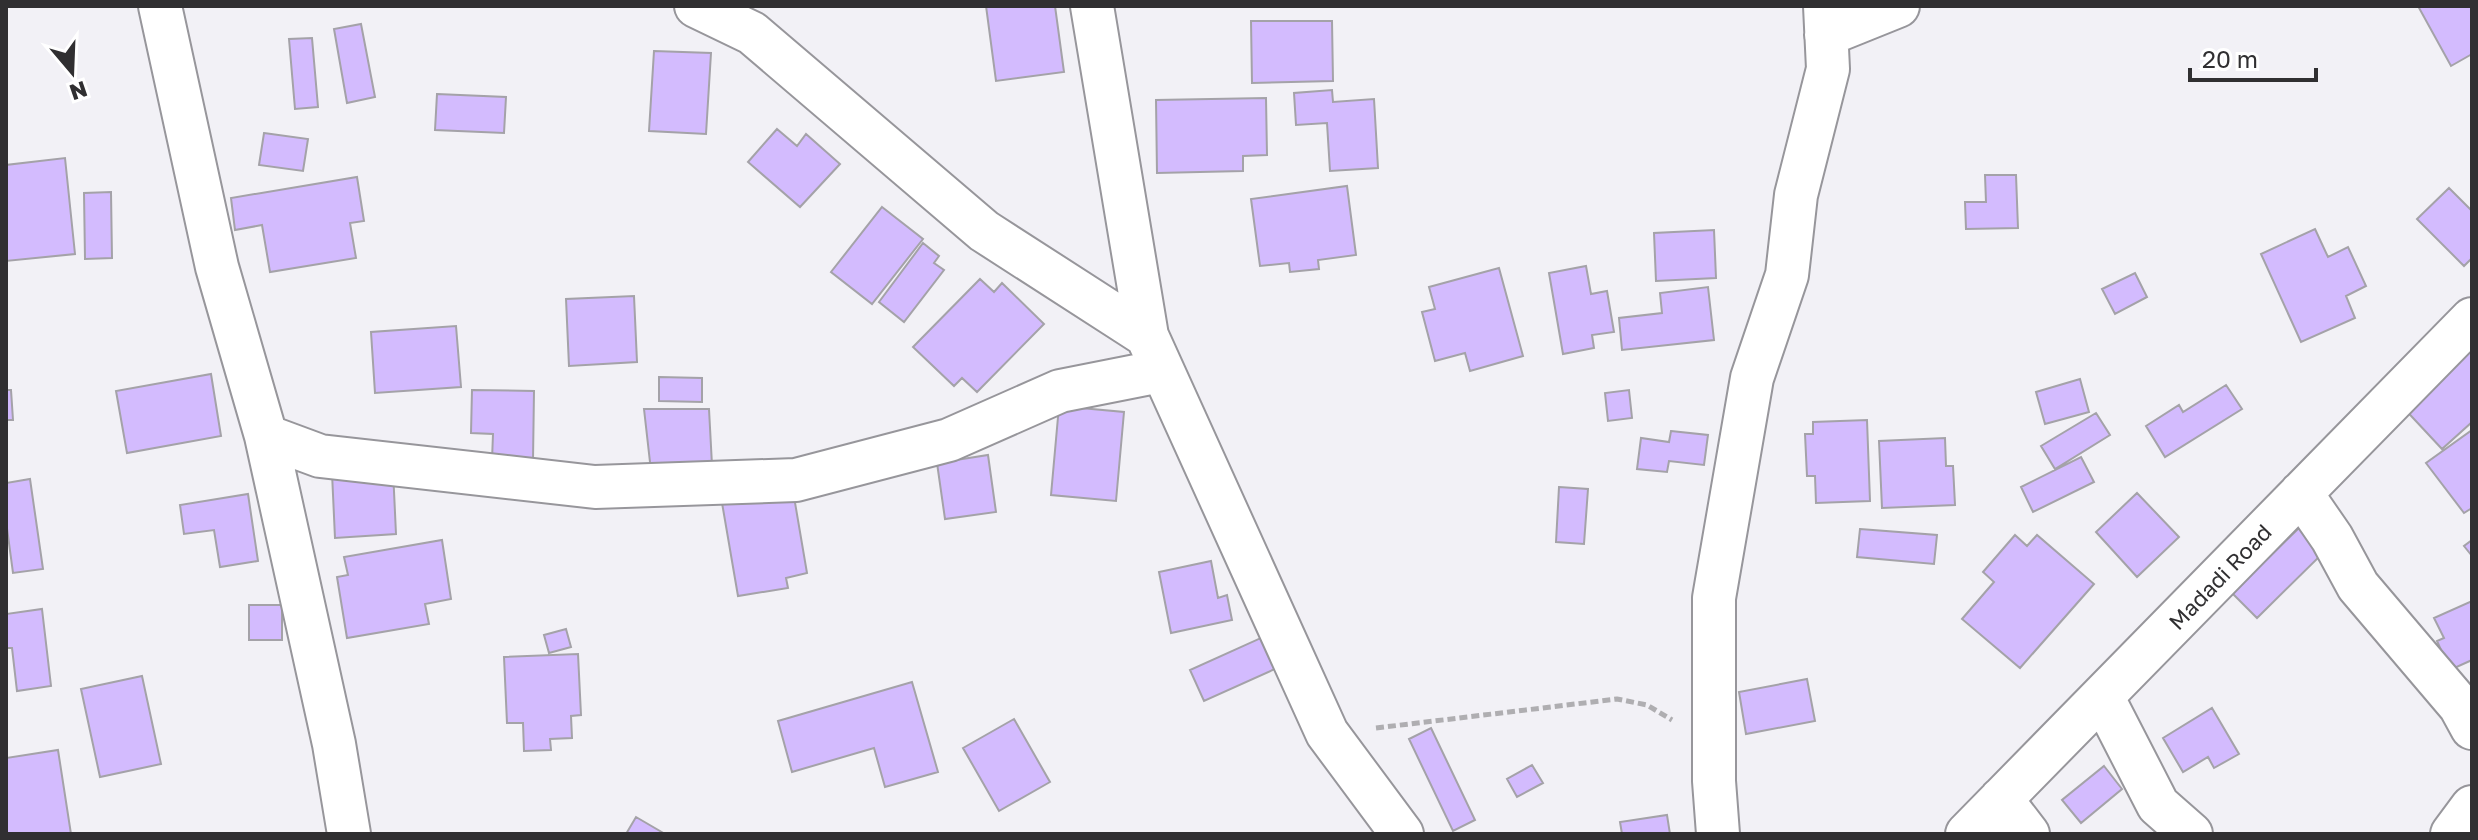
<svg xmlns="http://www.w3.org/2000/svg" width="2478" height="840" font-family="'Golos Text',sans-serif">
<style>
.building{fill:#d3bbfe;stroke:#a4a2a8;stroke-width:2}
.lines{fill:none;stroke-linecap:round;stroke-linejoin:round}
.street-casing{stroke:#97969b;stroke-width:46}
.path{stroke:#afaeb1;stroke-width:5;stroke-dasharray:8 4;stroke-linecap:butt}
.street{stroke:#fff;stroke-width:42}
.labels{text-anchor:middle;stroke-width:6;stroke-linejoin:round;paint-order:stroke}
.street-label{font-size:22px;fill:#302f31;stroke:#fff}
</style>
<rect width="100%" height="100%" fill="#f2f1f6"/>
<path class="building" d="M 986,6 L 1055,6 L 1064,72 L 996,81 Z
M 2418,6 L 2472,6 L 2472,54 L 2451,66 Z
M 1251,21 L 1332,21 L 1333,81 L 1252,83 Z
M 361,24 L 375,97 L 347,103 L 334,29 Z
M 312,38 L 318,107 L 295,109 L 289,39 Z
M 654,51 L 711,53 L 706,134 L 649,131 Z
M 1332,90 L 1333,102 L 1374,99 L 1378,168 L 1330,171 L 1327,123 L 1296,125 L 1294,93 Z
M 437,94 L 506,97 L 504,133 L 435,130 Z
M 1266,98 L 1267,155 L 1243,156 L 1243,171 L 1157,173 L 1156,100 Z
M 777,129 L 797,146 L 806,134 L 840,164 L 800,207 L 748,162 Z
M 264,133 L 308,139 L 303,171 L 259,165 Z
M 65,158 L 75,254 L 6,261 L 6,165 Z
M 1985,175 L 2016,175 L 2018,228 L 1966,229 L 1965,202 L 1986,202 Z
M 357,177 L 364,221 L 350,223 L 356,258 L 270,272 L 262,225 L 235,230 L 231,198 Z
M 1347,186 L 1356,255 L 1318,260 L 1319,269 L 1290,272 L 1289,263 L 1260,266 L 1251,199 Z
M 2449,188 L 2472,211 L 2472,258 L 2464,266 L 2417,219 Z
M 111,192 L 112,258 L 85,259 L 84,193 Z
M 882,207 L 923,239 L 872,304 L 831,272 Z
M 2315,229 L 2328,257 L 2348,247 L 2366,286 L 2346,296 L 2355,318 L 2301,342 L 2261,254 Z
M 1714,230 L 1716,278 L 1656,281 L 1654,233 Z
M 923,243 L 939,256 L 934,263 L 944,270 L 904,322 L 879,302 Z
M 1586,266 L 1591,294 L 1607,291 L 1614,332 L 1592,335 L 1594,348 L 1563,354 L 1549,273 Z
M 1499,268 L 1523,356 L 1470,371 L 1465,353 L 1435,361 L 1422,312 L 1435,309 L 1429,287 Z
M 2135,273 L 2147,297 L 2115,314 L 2102,289 Z
M 980,279 L 994,292 L 1002,283 L 1044,324 L 977,392 L 962,378 L 954,386 L 913,347 Z
M 1708,287 L 1714,340 L 1622,350 L 1619,318 L 1662,313 L 1660,293 Z
M 634,296 L 637,362 L 569,366 L 566,299 Z
M 456,326 L 461,387 L 375,393 L 371,332 Z
M 2466,345 L 2472,352 L 2472,422 L 2442,449 L 2400,404 Z
M 211,374 L 221,436 L 127,453 L 116,391 Z
M 659,377 L 702,378 L 702,402 L 659,401 Z
M 2080,379 L 2089,412 L 2045,424 L 2036,392 Z
M 2226,385 L 2242,409 L 2165,457 L 2146,426 L 2179,405 L 2183,412 Z
M 6,390 L 11,390 L 13,420 L 6,420 Z
M 472,390 L 534,391 L 533,460 L 492,460 L 493,434 L 471,433 Z
M 1629,390 L 1632,418 L 1608,421 L 1605,393 Z
M 1059,406 L 1124,412 L 1116,501 L 1051,495 Z
M 644,409 L 709,409 L 712,465 L 651,471 Z
M 2096,413 L 2110,435 L 2055,469 L 2041,446 Z
M 1867,420 L 1870,501 L 1816,503 L 1815,476 L 1807,476 L 1805,434 L 1813,434 L 1813,422 Z
M 2472,430 L 2472,508 L 2464,513 L 2426,463 Z
M 1671,431 L 1708,435 L 1704,465 L 1669,461 L 1667,472 L 1637,469 L 1641,438 L 1669,442 Z
M 1945,438 L 1946,466 L 1953,466 L 1955,505 L 1882,508 L 1879,441 Z
M 988,455 L 996,512 L 945,519 L 937,463 Z
M 2081,457 L 2094,482 L 2033,512 L 2021,487 Z
M 393,470 L 396,534 L 335,538 L 332,473 Z
M 30,479 L 43,569 L 13,573 L 6,521 L 6,483 Z
M 792,485 L 807,573 L 786,578 L 788,588 L 738,596 L 721,497 Z
M 1559,487 L 1588,489 L 1584,544 L 1556,542 Z
M 2137,493 L 2179,537 L 2137,577 L 2096,532 Z
M 248,494 L 258,561 L 220,567 L 214,530 L 184,534 L 180,505 Z
M 2299,528 L 2323,553 L 2257,618 L 2220,581 L 2250,551 L 2262,564 Z
M 1860,529 L 1937,535 L 1934,564 L 1857,557 Z
M 2015,535 L 2027,546 L 2037,535 L 2094,584 L 2020,668 L 1962,619 L 1994,582 L 1983,572 Z
M 442,540 L 451,599 L 425,604 L 429,624 L 347,638 L 337,577 L 348,575 L 344,557 Z
M 2472,540 L 2472,556 L 2464,546 Z
M 1211,561 L 1218,598 L 1227,595 L 1232,620 L 1171,633 L 1159,572 Z
M 2472,601 L 2472,660 L 2450,670 L 2437,641 L 2444,638 L 2434,618 Z
M 249,605 L 282,605 L 282,640 L 249,640 Z
M 42,609 L 51,686 L 17,691 L 12,648 L 6,648 L 6,614 Z
M 566,629 L 571,647 L 549,653 L 544,635 Z
M 1272,633 L 1286,664 L 1204,701 L 1190,670 Z
M 578,654 L 581,715 L 571,716 L 572,738 L 550,739 L 551,750 L 524,751 L 523,723 L 507,723 L 504,657 Z
M 142,676 L 161,764 L 100,777 L 81,689 Z
M 1807,679 L 1815,721 L 1746,734 L 1739,692 Z
M 912,682 L 938,772 L 885,787 L 874,748 L 792,772 L 778,721 Z
M 2212,708 L 2239,754 L 2214,768 L 2208,757 L 2183,772 L 2163,738 Z
M 1014,719 L 1050,782 L 999,811 L 963,748 Z
M 1431,728 L 1475,820 L 1453,831 L 1409,739 Z
M 58,750 L 71,834 L 6,834 L 6,758 Z
M 1532,765 L 1543,783 L 1517,797 L 1507,779 Z
M 2104,766 L 2122,789 L 2081,823 L 2062,800 Z
M 1667,815 L 1670,834 L 1622,834 L 1620,822 Z
M 636,817 L 665,834 L 626,834 Z"/>
<g class="lines">
<g class="street-casing">
<path id="street" d="M 160,6 L 217,267 L 266,436 L 320,456 L 595,487 L 796,480 L 949,440 L 1060,391 L 1161,371
M 696,6 L 752,33 L 984,231 L 1147,336
M 1092,6 L 1147,336 L 1327,733 L 1402,834
M 1826,35 L 1898,6
M 266,436 L 334,744 L 349,834
M 2301,493 L 2332,538 L 2358,586 L 2460,706 L 2472,728
M 2103,698 L 2158,805 L 2191,834
M 2001,799 L 2028,834
M 1718,834 L 1714,781 L 1714,598 L 1752,378 L 1787,275 L 1796,195 L 1828,69 L 1825,6
M 1967,834 L 2472,319
M 2452,834 L 2472,807"/>
</g>
<path class="path" d="M 1376,728 L 1617,699 L 1647,705 L 1672,720"/>
<use href="#street" class="street"/>
</g>
<g class="labels">
<g class="street-label">
<text transform="translate(2220 577) rotate(-46)" y="8">Madadi Road</text>
</g>
</g>
<rect width="2478" height="840" fill="none" stroke="#302f31" stroke-width="16"/>
<g transform="translate(72 72) rotate(161)" stroke="#ffffff" stroke-width="6" paint-order="stroke">
<path d="M0-6L14 30L0 20L-14 30Z" fill="#302f31"/>
<text y="-12" font-size="22" font-weight="bold" text-anchor="middle" fill="#302f31">N</text>
</g>
<path d="M2190 68v12h126v-12" fill="none" stroke="#302f31" stroke-width="4"/>
<text x="2202" y="68" font-size="24" fill="#302f31" stroke="#ffffff" stroke-width="6" paint-order="stroke">20 m</text>
</svg>
